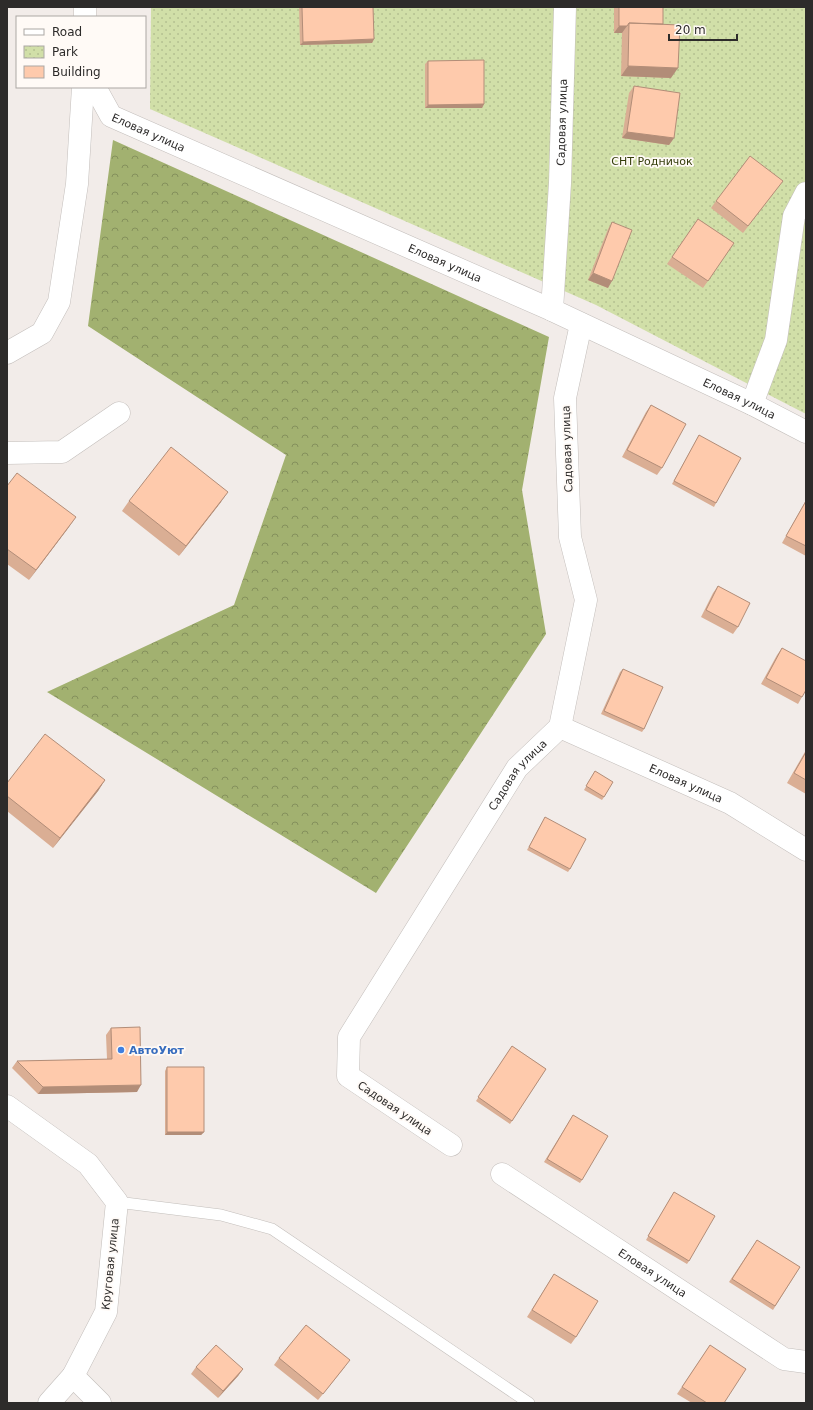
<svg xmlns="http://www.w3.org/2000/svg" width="813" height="1410" font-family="'DejaVu Sans',sans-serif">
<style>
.forest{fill:url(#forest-crowns)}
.park{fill:url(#park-dots)}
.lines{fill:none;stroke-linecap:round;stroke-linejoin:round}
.service-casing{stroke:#c3bebb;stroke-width:12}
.minor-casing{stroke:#c3bebb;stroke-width:23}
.service{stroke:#fff;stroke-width:11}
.minor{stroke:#fff;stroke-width:22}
.wall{fill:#daae94}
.shaded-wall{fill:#b28d78}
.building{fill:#fecaac;stroke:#b28d78}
.shop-dot{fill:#3f7fe0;stroke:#fffaf6;stroke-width:1.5}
.labels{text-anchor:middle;stroke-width:3.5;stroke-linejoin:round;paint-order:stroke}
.street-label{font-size:11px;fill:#2d2b2a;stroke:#fffaf6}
.park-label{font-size:11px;fill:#343d0b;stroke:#fffaf6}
.shop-label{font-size:11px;font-weight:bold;fill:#366cbe;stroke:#fffaf6;text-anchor:start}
</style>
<defs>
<pattern id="forest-crowns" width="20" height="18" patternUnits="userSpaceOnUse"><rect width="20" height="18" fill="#a2b170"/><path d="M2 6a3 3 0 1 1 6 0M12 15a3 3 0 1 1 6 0" fill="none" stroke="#84905c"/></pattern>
<pattern id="park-dots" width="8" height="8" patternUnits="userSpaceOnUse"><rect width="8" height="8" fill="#d1dfa8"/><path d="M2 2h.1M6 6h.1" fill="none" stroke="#b4c091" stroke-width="1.8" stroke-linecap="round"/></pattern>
</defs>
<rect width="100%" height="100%" fill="#f2ece9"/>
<path class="forest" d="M 113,140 L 549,337 L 522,490 L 546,634 L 376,893 L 47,692 L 234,605 L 286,455 L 88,326 Z"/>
<path class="park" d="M 151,7 L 806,7 L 806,414 L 596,305 L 150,109 Z"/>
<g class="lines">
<g class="service-casing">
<path id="service" d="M 117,1202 L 221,1215 L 272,1229 L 529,1403"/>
</g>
<g class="minor-casing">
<g id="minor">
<path d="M 85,17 L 85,7"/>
<path id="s1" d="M 95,87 L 111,116 L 552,310 L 752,404 L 806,432"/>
<path id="s2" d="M 552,310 L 560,183 L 565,7"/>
<path d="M 7,353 L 42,333 L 59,302 L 77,184 L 83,87"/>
<path d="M 752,404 L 776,340 L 794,216 L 806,193"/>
<path d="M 7,453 L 62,452 L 119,413"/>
<path id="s3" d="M 560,727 L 730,803 L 806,850"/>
<path d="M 7,1106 L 88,1164 L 117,1202 L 106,1312 L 73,1376 L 100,1403"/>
<path id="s4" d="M 451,1145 L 348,1076 L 349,1037 L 517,768 L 560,727 L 586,600 L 570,537 L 565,398 L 581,324"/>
<path id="s5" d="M 502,1174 L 784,1359 L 806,1362"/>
<path d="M 49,1403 L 73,1376"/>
</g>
</g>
<use href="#service" class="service"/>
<use href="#minor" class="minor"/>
</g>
<path class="wall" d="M 299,7 L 373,7 L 374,39 L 372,43 L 300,45 Z
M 615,7 L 663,7 L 663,24 L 671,78 L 621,76 L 622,33 L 614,33 L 614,8 Z
M 428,61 L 484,104 L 482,108 L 425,108 L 425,64 Z
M 634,86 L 674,138 L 669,145 L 622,138 L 629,93 Z
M 783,181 L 743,233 L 711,208 L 716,201 Z
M 698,219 L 734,243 L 703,288 L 667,264 Z
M 612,222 L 608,288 L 588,280 L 608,229 Z
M 651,405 L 662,468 L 657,475 L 622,457 L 646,412 Z
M 699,435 L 716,503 L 714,507 L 672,484 Z
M 7,486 L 69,527 L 29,580 L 7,564 Z
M 806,500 L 806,556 L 782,543 Z
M 129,501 L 221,502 L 179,556 L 122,511 Z
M 718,586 L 738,627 L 733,634 L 701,617 L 713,593 Z
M 782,648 L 802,697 L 798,704 L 761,684 L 777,655 Z
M 623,669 L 644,729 L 642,732 L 601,714 L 620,672 Z
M 806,750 L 806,794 L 787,783 Z
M 595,771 L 604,797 L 602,800 L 584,790 Z
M 105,780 L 98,791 L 53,848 L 7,811 L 7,783 Z
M 545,817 L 570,869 L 568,872 L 527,850 Z
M 111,1028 L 137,1092 L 38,1094 L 12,1068 L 17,1061 L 107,1059 L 106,1035 Z
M 512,1046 L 546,1069 L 510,1124 L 476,1101 Z
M 167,1067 L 204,1132 L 201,1135 L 165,1135 L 165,1071 Z
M 573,1115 L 582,1180 L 580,1183 L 544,1162 Z
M 674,1192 L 689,1261 L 687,1264 L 646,1240 Z
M 757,1240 L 800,1267 L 773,1310 L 729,1282 Z
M 554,1274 L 576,1337 L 571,1344 L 527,1317 Z
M 710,1345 L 724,1403 L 692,1403 L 677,1394 Z
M 279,1358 L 345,1367 L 318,1400 L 274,1365 Z
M 196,1367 L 243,1369 L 238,1376 L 218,1398 L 191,1374 Z"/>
<path class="shaded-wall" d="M 619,26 L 627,26 L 622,33 L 614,33 Z
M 374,39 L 372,43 L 300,45 L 303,42 Z
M 628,66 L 678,68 L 671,78 L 621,76 Z
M 484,104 L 482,108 L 425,108 L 428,105 Z
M 627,132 L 674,138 L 669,145 L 622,138 Z
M 593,273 L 612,281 L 608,288 L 588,280 Z
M 228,492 L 221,502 L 179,556 L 186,546 Z
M 76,517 L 69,527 L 29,580 L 36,570 Z
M 105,780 L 98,791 L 53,848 L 60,838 Z
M 141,1085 L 137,1092 L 38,1094 L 43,1087 Z
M 167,1132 L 204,1132 L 201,1135 L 165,1135 Z
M 243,1369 L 238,1376 L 218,1398 L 223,1391 Z"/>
<path class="building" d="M 302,7 L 373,7 L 374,39 L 303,42 Z
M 619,7 L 663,7 L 663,24 L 629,23 L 627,26 L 619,26 Z
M 629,23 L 680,25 L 678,68 L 628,66 Z
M 484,60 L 484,104 L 428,105 L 428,61 Z
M 634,86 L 680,93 L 674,138 L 627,132 Z
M 750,156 L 783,181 L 748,226 L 716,201 Z
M 698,219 L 734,243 L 708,281 L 672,257 Z
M 612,222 L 632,230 L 612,281 L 593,273 Z
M 651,405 L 686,424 L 662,468 L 627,450 Z
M 699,435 L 741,458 L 716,503 L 674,481 Z
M 171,447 L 228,492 L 186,546 L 129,501 Z
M 17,473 L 76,517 L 36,570 L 7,549 L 7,486 Z
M 806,501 L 806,546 L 786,536 Z
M 718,586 L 750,603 L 738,627 L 706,610 Z
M 782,648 L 806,661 L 806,690 L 802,697 L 766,678 Z
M 623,669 L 663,687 L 644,729 L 604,711 Z
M 45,734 L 105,780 L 60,838 L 7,796 L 7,783 Z
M 806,752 L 806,780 L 794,773 Z
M 595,771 L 613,782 L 604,797 L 586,786 Z
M 545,817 L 586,839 L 570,869 L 529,847 Z
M 140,1027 L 141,1085 L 43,1087 L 17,1061 L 112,1059 L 111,1028 Z
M 512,1046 L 546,1069 L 512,1121 L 478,1097 Z
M 167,1067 L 204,1067 L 204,1132 L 167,1132 Z
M 573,1115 L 608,1136 L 582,1180 L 547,1159 Z
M 674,1192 L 715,1216 L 689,1261 L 648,1236 Z
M 757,1240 L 800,1267 L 775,1306 L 732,1279 Z
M 554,1274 L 598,1301 L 576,1337 L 532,1310 Z
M 306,1325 L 350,1360 L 323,1394 L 279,1358 Z
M 216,1345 L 243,1369 L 223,1391 L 196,1367 Z
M 710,1345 L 746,1369 L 724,1403 L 707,1403 L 682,1387 Z"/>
<circle class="shop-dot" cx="121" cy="1050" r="4"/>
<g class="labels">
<g class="street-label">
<text dy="4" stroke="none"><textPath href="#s2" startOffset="188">Садовая улица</textPath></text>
<text dy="4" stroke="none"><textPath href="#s1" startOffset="74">Еловая улица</textPath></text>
<text dy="4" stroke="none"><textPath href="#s1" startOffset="398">Еловая улица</textPath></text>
<text dy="4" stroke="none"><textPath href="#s1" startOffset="722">Еловая улица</textPath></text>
<text transform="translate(567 449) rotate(-92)" y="4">Садовая улица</text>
<text dy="4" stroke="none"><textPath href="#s4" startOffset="475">Садовая улица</textPath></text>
<text dy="4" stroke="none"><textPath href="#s3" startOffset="138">Еловая улица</textPath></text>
<text transform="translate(395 1108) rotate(34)" y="4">Садовая улица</text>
<text transform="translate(110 1264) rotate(-84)" y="4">Круговая улица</text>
<text dy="4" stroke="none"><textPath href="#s5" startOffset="180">Еловая улица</textPath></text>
</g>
<g class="park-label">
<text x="652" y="165">СНТ Родничок</text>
</g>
<g class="shop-label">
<text x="129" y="1054">АвтоУют</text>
</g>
</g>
<rect width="813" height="1410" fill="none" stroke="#2d2b2a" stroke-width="16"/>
<rect x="16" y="16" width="130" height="72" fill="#fffaf6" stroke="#aba7a4"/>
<rect x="24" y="29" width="20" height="6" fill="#ffffff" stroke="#aba7a4"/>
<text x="52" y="36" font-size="12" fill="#2d2b2a">Road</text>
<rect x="24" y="46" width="20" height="12" fill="url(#park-dots)" stroke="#aba7a4"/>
<text x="52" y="56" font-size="12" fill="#2d2b2a">Park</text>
<rect x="24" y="66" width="20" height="12" fill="#fecaac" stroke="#aba7a4"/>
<text x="52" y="76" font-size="12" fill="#2d2b2a">Building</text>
<path d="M669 34v6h68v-6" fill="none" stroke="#2d2b2a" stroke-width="2"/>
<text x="675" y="34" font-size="12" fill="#2d2b2a" stroke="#fffaf6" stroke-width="3" paint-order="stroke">20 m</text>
</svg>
